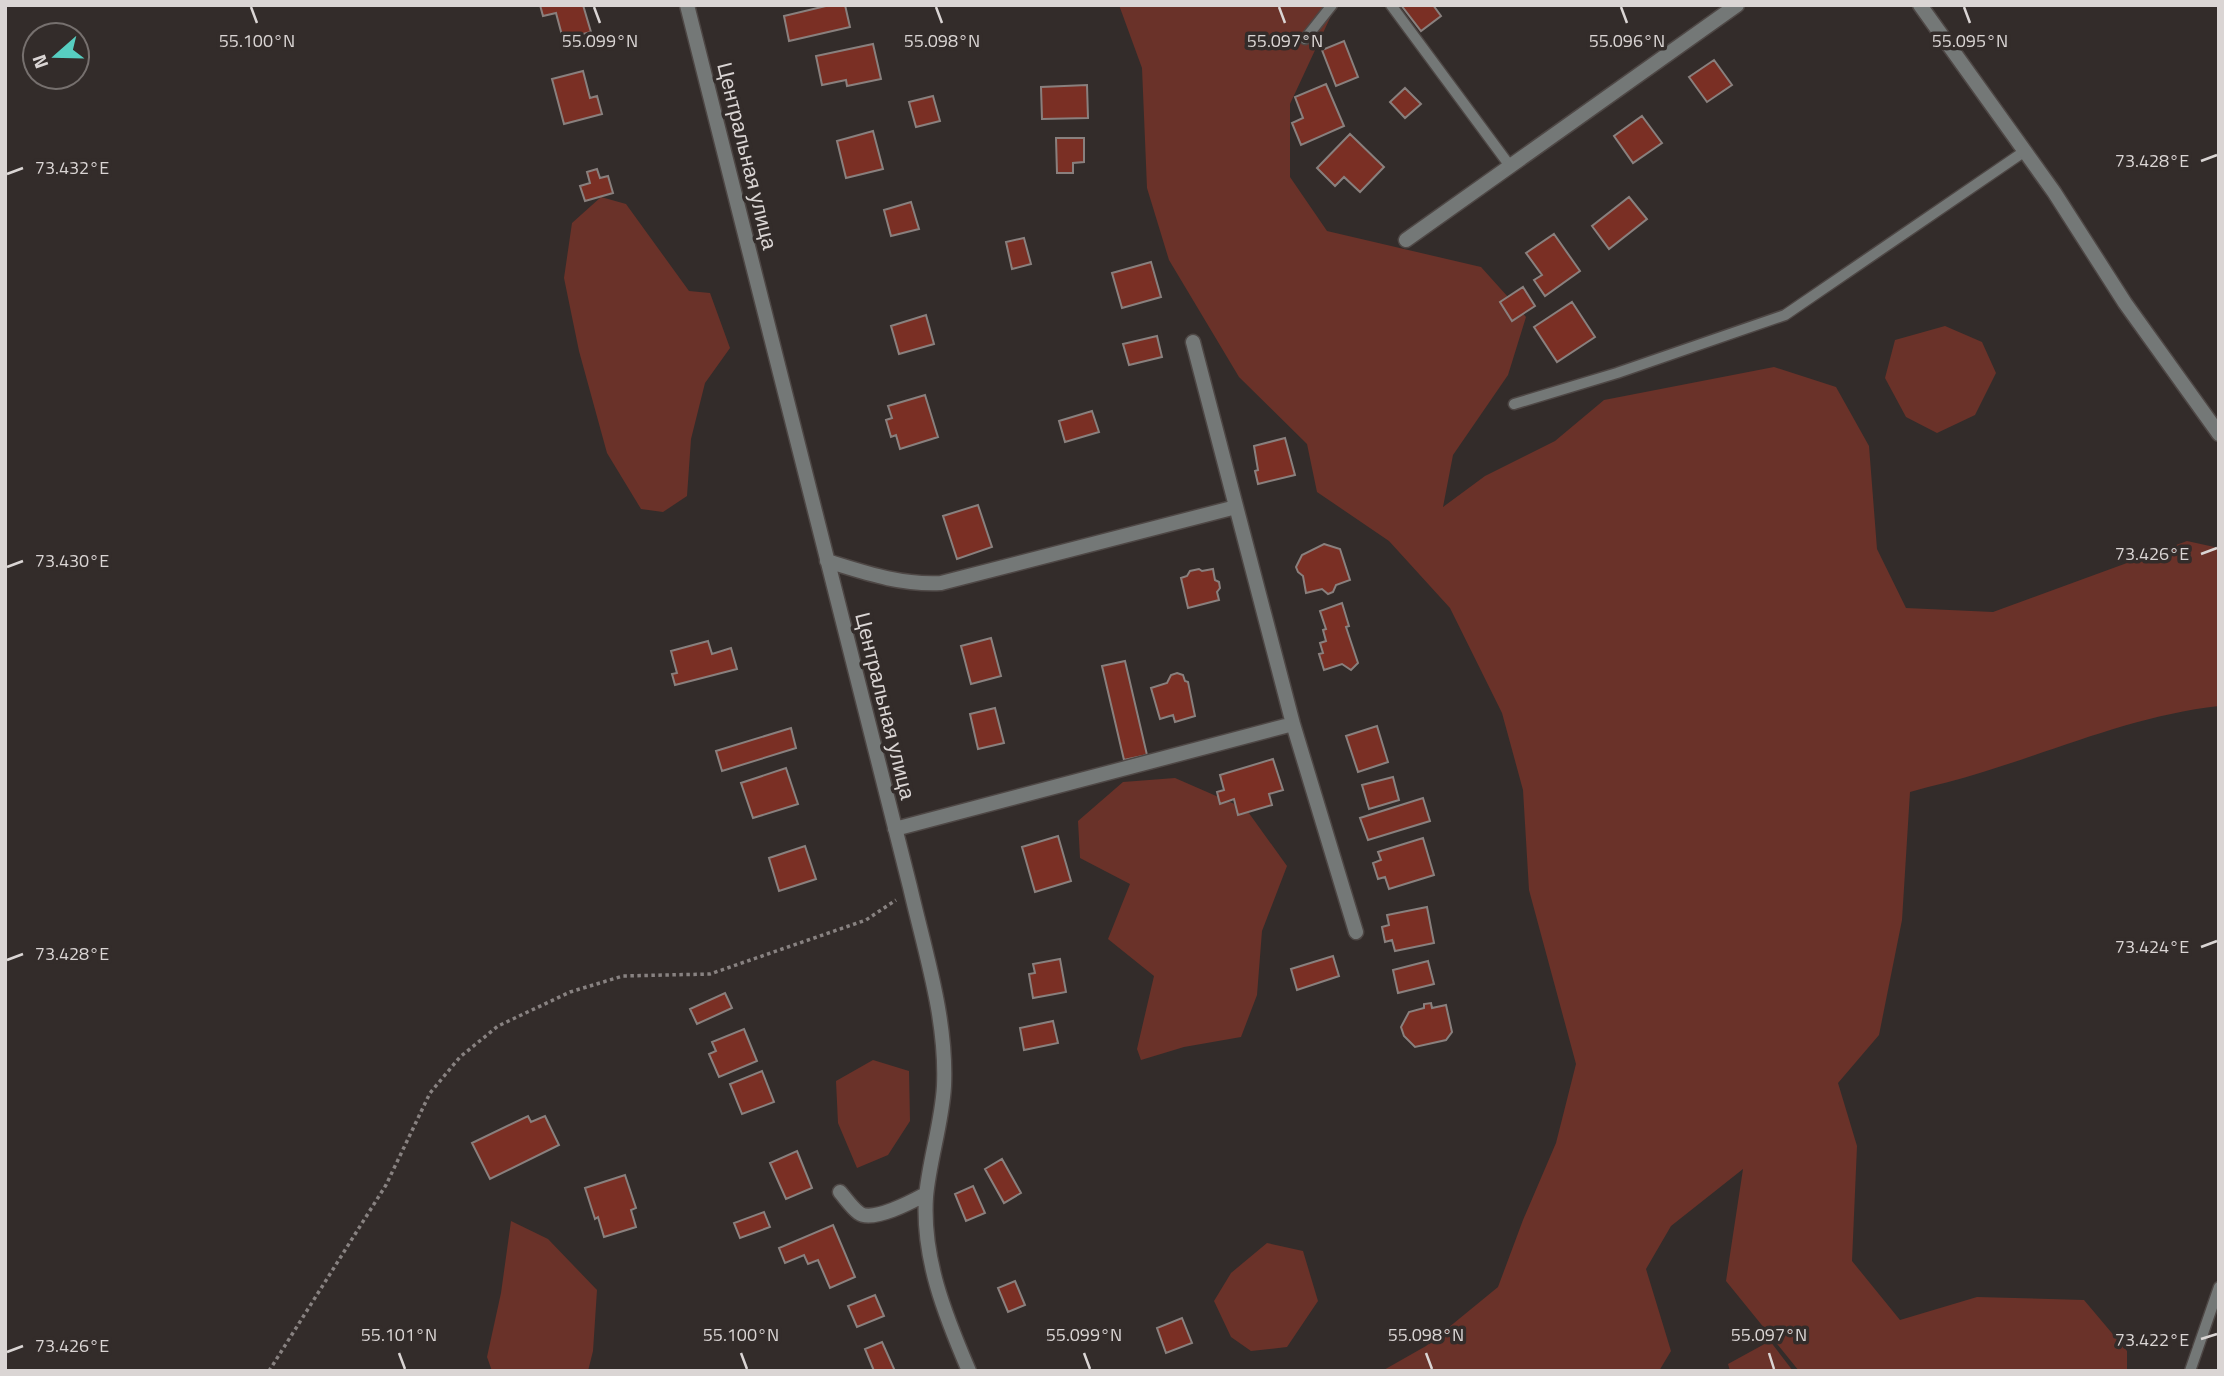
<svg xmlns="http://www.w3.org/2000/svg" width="2224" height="1376" font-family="'Titillium Web',sans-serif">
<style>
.green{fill:#6a3229}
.building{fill:#7a2f24;stroke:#89807e;stroke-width:2}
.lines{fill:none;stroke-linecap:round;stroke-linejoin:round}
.service-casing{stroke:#4e4745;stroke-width:13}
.minor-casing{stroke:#4e4745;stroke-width:17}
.path{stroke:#888281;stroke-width:3.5;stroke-dasharray:3.5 3.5;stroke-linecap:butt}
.service{stroke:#747877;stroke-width:10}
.minor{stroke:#747877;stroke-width:14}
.ticks{fill:none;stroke:#dad5d4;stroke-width:2.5}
.labels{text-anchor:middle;stroke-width:7;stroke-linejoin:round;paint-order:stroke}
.street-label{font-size:21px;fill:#dad5d4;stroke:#332c2a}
.ticks-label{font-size:18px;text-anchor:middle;fill:#dad5d4;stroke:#332c2a;stroke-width:7;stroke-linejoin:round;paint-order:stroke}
</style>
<rect width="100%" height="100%" fill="#332c2a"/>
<path class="green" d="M 1119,5 L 1336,5 L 1290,104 L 1290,177 L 1327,231 L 1481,267 L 1526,317 L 1508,375 L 1453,455 L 1443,507 L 1485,476 L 1555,441 L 1604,400 L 1774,367 L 1836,387 L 1869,446 L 1877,549 L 1906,608 L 1993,612 L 2187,541 L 2219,548 L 2219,706 C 2137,715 2061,748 1983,772 C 1959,780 1934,785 1910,792 L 1902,920 L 1879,1035 L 1838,1083 L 1857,1146 L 1852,1261 L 1900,1320 L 1977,1297 L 2084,1300 L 2127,1351 L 2127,1371 L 1799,1371 L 1726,1281 L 1743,1169 L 1671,1226 L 1646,1269 L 1671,1351 L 1659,1371 L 1382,1371 L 1426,1346 L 1498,1287 L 1523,1220 L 1556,1143 L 1576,1064 L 1529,890 L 1523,790 L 1502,713 L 1450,608 L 1389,541 L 1317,492 L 1307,444 L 1239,377 L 1169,260 L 1147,188 L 1142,68 Z
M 601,197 L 626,204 L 689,291 L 710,293 L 730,348 L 705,383 L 691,439 L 687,496 L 663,512 L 641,509 L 607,453 L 579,351 L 564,278 L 572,223 Z
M 1945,326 L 1982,342 L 1996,373 L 1975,415 L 1937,433 L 1906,417 L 1885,378 L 1895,340 Z
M 1175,778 L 1246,809 L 1287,866 L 1262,931 L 1257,995 L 1241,1037 L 1184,1047 L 1141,1060 L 1137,1049 L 1154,976 L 1108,939 L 1130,884 L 1080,858 L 1078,821 L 1123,782 Z
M 873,1060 L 909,1071 L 910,1121 L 888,1155 L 857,1168 L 838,1123 L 836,1081 Z
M 511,1221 L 548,1239 L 597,1290 L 593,1351 L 588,1371 L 492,1371 L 487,1357 L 501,1293 Z
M 1267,1243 L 1303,1251 L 1318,1301 L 1287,1347 L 1251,1351 L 1231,1337 L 1214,1301 L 1231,1273 Z
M 1770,1341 L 1793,1371 L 1730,1371 L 1728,1364 Z"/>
<path class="building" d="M 540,5 L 583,5 L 591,32 L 563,39 L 556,13 L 543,16 Z
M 830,5 L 845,5 L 850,27 L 789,41 L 784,16 Z
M 1401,5 L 1433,5 L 1441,16 L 1421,31 Z
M 1344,41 L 1358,77 L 1336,86 L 1322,50 Z
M 873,44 L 881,79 L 847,86 L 846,80 L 822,85 L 816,56 Z
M 1714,60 L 1732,85 L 1707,102 L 1689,77 Z
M 583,71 L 590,98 L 597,96 L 602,114 L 564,124 L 552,79 Z
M 1326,84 L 1344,126 L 1301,145 L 1292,123 L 1303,118 L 1295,97 Z
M 1087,85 L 1088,118 L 1042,119 L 1041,87 Z
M 1405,88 L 1421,104 L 1405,118 L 1390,102 Z
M 933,96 L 940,121 L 916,127 L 909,102 Z
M 1642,116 L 1662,143 L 1633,163 L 1614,136 Z
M 873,131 L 883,169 L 846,178 L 837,141 Z
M 1350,134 L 1384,167 L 1360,192 L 1344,177 L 1335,186 L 1317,168 Z
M 1056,138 L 1084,138 L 1084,162 L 1073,163 L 1073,173 L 1057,173 Z
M 597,169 L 600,178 L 608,176 L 613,193 L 585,201 L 580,186 L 590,183 L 587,172 Z
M 1629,197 L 1647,219 L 1609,249 L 1592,226 Z
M 911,202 L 919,229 L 891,236 L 884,210 Z
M 1554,234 L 1580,271 L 1545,296 L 1534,280 L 1542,275 L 1526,253 Z
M 1024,238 L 1031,264 L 1012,269 L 1006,242 Z
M 1151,262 L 1161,297 L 1122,308 L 1112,273 Z
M 1523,287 L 1535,306 L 1512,321 L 1500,302 Z
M 1572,302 L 1595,337 L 1557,362 L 1534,327 Z
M 926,315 L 934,344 L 899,354 L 891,326 Z
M 1157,336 L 1162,357 L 1129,365 L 1123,344 Z
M 925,395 L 938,437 L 900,449 L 896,435 L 891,437 L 886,420 L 892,418 L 888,406 Z
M 1092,411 L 1099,432 L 1065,442 L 1059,421 Z
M 1285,438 L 1295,475 L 1258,484 L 1255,471 L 1258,470 L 1254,446 Z
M 978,505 L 992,547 L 957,559 L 943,516 Z
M 1324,544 L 1340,549 L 1350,580 L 1336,585 L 1333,592 L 1328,594 L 1322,589 L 1306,593 L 1303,576 L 1298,572 L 1296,567 L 1302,555 Z
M 1199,569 L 1202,571 L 1213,569 L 1215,580 L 1219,582 L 1220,588 L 1217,592 L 1219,600 L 1188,608 L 1181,578 L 1187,576 L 1190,571 Z
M 1342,603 L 1349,626 L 1346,627 L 1358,663 L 1351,670 L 1342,664 L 1324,670 L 1319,654 L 1323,653 L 1320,643 L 1326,641 L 1323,630 L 1326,629 L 1320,611 Z
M 991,638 L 1001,676 L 971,684 L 961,646 Z
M 708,641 L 712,654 L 731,648 L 737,669 L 675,685 L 672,674 L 677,673 L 671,651 Z
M 1125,661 L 1147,755 L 1124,760 L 1102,666 Z
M 1177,673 L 1183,675 L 1185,681 L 1188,682 L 1195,716 L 1175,722 L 1173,715 L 1160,719 L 1151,688 L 1167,683 L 1171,675 Z
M 995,708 L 1004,743 L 978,749 L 970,714 Z
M 1377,726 L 1388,762 L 1358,772 L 1346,736 Z
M 791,728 L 796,748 L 722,771 L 716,751 Z
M 1273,759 L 1283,790 L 1269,794 L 1272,805 L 1238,815 L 1234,799 L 1220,804 L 1217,792 L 1224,790 L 1220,775 Z
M 786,768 L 798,804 L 753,818 L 741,783 Z
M 1393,777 L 1399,800 L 1369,809 L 1362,785 Z
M 1423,798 L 1430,821 L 1368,840 L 1360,818 Z
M 1058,836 L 1071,881 L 1035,892 L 1022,847 Z
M 1423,838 L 1434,875 L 1389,889 L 1385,877 L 1378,879 L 1373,863 L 1381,860 L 1378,852 Z
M 805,846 L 816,879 L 779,891 L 769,858 Z
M 1427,907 L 1434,943 L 1395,951 L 1392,940 L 1385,942 L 1382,927 L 1389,925 L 1387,915 Z
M 1333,956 L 1339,976 L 1297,990 L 1291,969 Z
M 1060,959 L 1066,992 L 1033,998 L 1029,974 L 1035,973 L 1033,964 Z
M 1428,961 L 1434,984 L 1398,993 L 1393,970 Z
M 725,993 L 732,1008 L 697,1024 L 690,1009 Z
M 1431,1003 L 1432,1008 L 1446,1005 L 1452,1032 L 1446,1040 L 1415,1047 L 1404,1036 L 1401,1027 L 1409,1012 L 1424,1008 L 1424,1004 Z
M 1053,1021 L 1058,1043 L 1024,1050 L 1020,1028 Z
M 744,1029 L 757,1061 L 719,1077 L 709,1054 L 716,1051 L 712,1042 Z
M 762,1071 L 774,1102 L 742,1114 L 730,1084 Z
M 528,1116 L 531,1122 L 545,1116 L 559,1145 L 490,1179 L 472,1143 Z
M 797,1151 L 812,1188 L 786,1199 L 770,1163 Z
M 1002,1159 L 1021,1193 L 1004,1203 L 985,1169 Z
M 625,1175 L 636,1208 L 631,1210 L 636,1227 L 604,1237 L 598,1217 L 595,1219 L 585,1188 Z
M 973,1186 L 985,1213 L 966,1221 L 955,1194 Z
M 764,1212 L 770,1227 L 740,1238 L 734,1223 Z
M 833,1225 L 855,1277 L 830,1288 L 818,1260 L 808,1264 L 804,1255 L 785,1263 L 779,1248 Z
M 1015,1281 L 1025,1305 L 1008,1312 L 998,1288 Z
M 875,1295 L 884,1316 L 857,1327 L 848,1306 Z
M 1182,1318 L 1192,1343 L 1166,1353 L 1157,1328 Z
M 882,1342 L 895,1371 L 874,1371 L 865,1349 Z"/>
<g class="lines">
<g class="service-casing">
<path id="service" d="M 1391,5 L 1510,166
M 1305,39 L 1332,5
M 1514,404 L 1617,373 L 1785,315 L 2025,151
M 2190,1371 L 2219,1287"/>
</g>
<g class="minor-casing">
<path id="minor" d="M 687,5 L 910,887 C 925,952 947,1019 944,1086 C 942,1123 929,1161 926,1197 C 922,1258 945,1315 969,1371
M 1920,5 L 2054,192 L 2125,303 L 2219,434
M 1406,240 L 1737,5
M 1193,342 L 1293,724 L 1356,932
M 827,561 C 866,573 900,585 941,583 L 1236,507
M 895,829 L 1293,724
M 840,1192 C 846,1199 852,1208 859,1213 C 872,1223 913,1201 926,1194"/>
</g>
<path class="path" d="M 269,1371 L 386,1185 L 430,1093 L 460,1057 L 498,1026 L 570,992 L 623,976 L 710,974 L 866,920 L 896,900"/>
<use href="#service" class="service"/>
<use href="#minor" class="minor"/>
</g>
<path class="ticks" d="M 251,7 L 257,23M 594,7 L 600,23M 936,7 L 942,23M 1279,7 L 1285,23M 1621,7 L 1627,23M 1964,7 L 1970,23M 2201,161 L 2217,155M 7,174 L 23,168M 2201,554 L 2217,548M 7,567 L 23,561M 2201,947 L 2217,941M 7,960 L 23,954M 2201,1339 L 2217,1334M 7,1352 L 23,1346M 399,1353 L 405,1369M 741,1353 L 747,1369M 1084,1353 L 1090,1369M 1426,1353 L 1432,1369M 1769,1353 L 1774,1369"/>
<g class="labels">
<g class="street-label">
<text transform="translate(747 156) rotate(76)" y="7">Центральная улица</text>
<text transform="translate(885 706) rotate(76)" y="7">Центральная улица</text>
</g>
</g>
<g class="ticks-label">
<text x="257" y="47">55.100°N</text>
<text x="600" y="47">55.099°N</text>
<text x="942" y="47">55.098°N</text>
<text x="1285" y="47">55.097°N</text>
<text x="1627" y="47">55.096°N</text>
<text x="1970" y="47">55.095°N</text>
<text x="2152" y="167">73.428°E</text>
<text x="72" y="174">73.432°E</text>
<text x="2152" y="560">73.426°E</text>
<text x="72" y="567">73.430°E</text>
<text x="2152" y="953">73.424°E</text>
<text x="72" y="960">73.428°E</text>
<text x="399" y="1341">55.101°N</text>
<text x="741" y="1341">55.100°N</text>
<text x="1084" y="1341">55.099°N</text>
<text x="1426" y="1341">55.098°N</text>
<text x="1769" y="1341">55.097°N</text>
<text x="2152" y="1346">73.422°E</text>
<text x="72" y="1352">73.426°E</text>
</g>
<rect width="2224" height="1376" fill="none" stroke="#dad5d4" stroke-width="14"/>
<g transform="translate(56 56) rotate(250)"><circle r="33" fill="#332c2a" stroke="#76706e" stroke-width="2"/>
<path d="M0-5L12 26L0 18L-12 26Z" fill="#57cec1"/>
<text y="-10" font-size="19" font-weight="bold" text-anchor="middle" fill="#dad5d4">N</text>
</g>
</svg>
